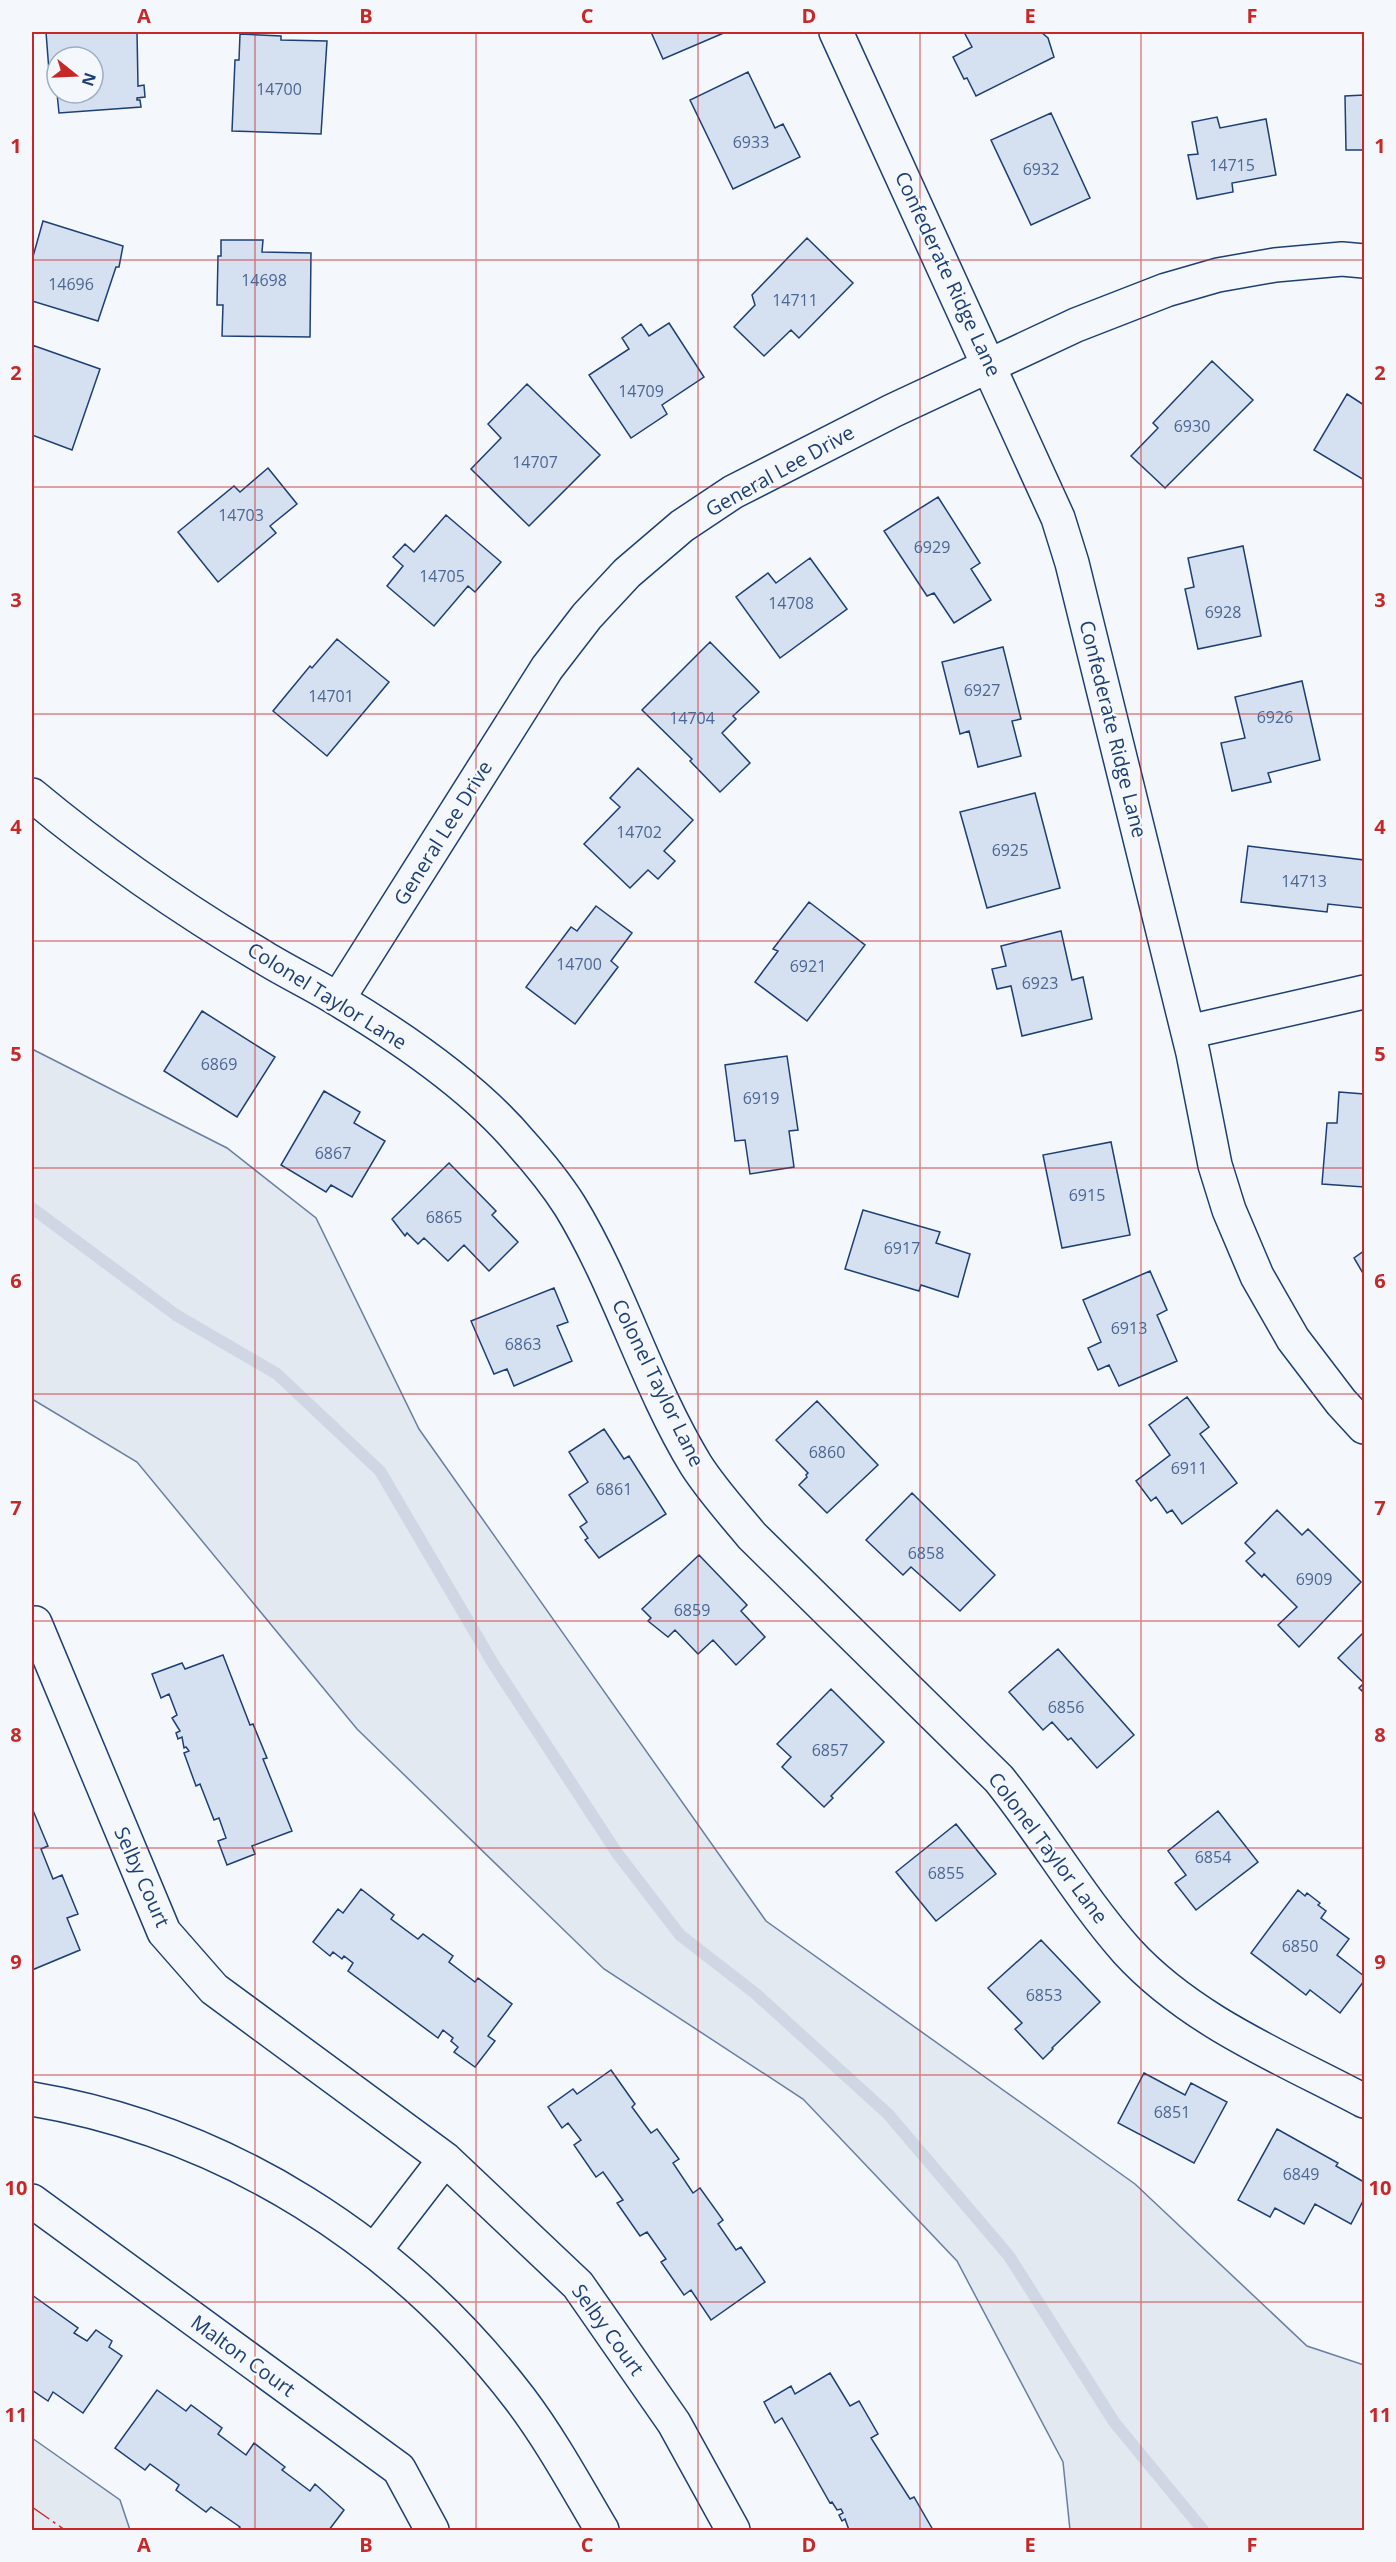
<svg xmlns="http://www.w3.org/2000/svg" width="1396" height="2562" font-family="'Open Sans',sans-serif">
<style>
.green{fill:#e3e9f0;stroke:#687fa3;stroke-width:1.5}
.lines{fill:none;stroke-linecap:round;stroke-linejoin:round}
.stream{stroke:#cfd7e4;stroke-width:12}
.building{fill:#d5e0f0;stroke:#1d3f73;stroke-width:1.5}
.minor-casing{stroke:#1d3f73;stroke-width:36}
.minor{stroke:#f4f7fb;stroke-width:33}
.power{stroke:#c62828;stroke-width:1.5;stroke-dasharray:21 4.5 3 4.5;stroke-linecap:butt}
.grid{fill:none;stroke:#c62828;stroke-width:1.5;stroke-opacity:0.55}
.labels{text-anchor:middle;stroke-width:4.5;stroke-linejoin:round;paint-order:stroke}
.number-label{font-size:16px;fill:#4b6792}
.street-label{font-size:20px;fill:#1d3f73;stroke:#f4f7fb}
.neatline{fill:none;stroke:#c62828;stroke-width:2}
.grid-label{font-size:20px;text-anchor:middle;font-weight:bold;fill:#c62828}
</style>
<rect width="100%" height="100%" fill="#f4f7fb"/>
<path class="green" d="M 32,1049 L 227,1148 L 316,1218 L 419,1429 L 766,1921 L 1135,2184 L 1307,2346 L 1364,2365 L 1364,2530 L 1070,2530 L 1063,2462 L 957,2261 L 803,2099 L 604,1969 L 357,1729 L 137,1462 L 32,1399 Z
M 32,2438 L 120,2500 L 130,2530 L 32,2530 Z"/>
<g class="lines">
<path class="stream" d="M 32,1208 L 176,1315 L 277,1374 L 380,1471 L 494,1665 L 617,1853 L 680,1935 L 756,1994 L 888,2114 L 1009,2256 L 1114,2422 L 1203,2530"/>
</g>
<path class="building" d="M 46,32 L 137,32 L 138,86 L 144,85 L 145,97 L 137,98 L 137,100 L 140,100 L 141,107 L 59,113 L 57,93 L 93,93 L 93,57 L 57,57 L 56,75 L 56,71 L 49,71 Z
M 651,32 L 726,32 L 663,59 Z
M 964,32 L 1041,32 L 1048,38 L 1054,57 L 976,96 L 967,78 L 964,79 L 953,57 L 972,47 Z
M 240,34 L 281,36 L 281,40 L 327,41 L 321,134 L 232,131 L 235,60 L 239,60 Z
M 748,72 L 775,128 L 783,124 L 800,157 L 733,189 L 690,100 Z
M 1364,95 L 1364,150 L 1346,150 L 1345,96 Z
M 1051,113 L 1090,198 L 1031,225 L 991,140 Z
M 1217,117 L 1220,128 L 1266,119 L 1276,175 L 1232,183 L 1233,192 L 1197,199 L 1188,155 L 1198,154 L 1192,122 Z
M 43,221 L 123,246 L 119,267 L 116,267 L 98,321 L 32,301 L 32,260 Z
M 807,238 L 853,283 L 799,338 L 791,330 L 764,356 L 734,327 L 755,305 L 752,295 Z
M 221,240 L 263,240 L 262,252 L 311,253 L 310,337 L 222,336 L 223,305 L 217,305 L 218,256 L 221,256 Z
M 669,323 L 704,377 L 662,405 L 667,414 L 631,438 L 589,375 L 629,349 L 622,338 L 641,324 L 649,336 Z
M 32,345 L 100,369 L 72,450 L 32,435 Z
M 1212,361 L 1253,400 L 1165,488 L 1131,456 L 1158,428 L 1153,423 Z
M 527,384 L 600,455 L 529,526 L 471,469 L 501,438 L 488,424 Z
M 1347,394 L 1364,405 L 1364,480 L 1314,450 Z
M 268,468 L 297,504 L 270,526 L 276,533 L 218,582 L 178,532 L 234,486 L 240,492 Z
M 938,497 L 980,563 L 971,569 L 991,600 L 954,623 L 934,593 L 927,596 L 884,531 Z
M 446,515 L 501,562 L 475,592 L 468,586 L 434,626 L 387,586 L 403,566 L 393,557 L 405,544 L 414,552 Z
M 1243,546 L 1261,636 L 1198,649 L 1185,589 L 1194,587 L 1188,558 Z
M 810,558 L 847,609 L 780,658 L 736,597 L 768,573 L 776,583 Z
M 337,639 L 389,682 L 327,756 L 273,711 L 310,666 L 312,668 Z
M 710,642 L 759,692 L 733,716 L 736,719 L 722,733 L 750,763 L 720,792 L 690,761 L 692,759 L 642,710 Z
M 1003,647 L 1021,719 L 1012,721 L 1021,756 L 978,767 L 969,731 L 960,734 L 942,662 Z
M 1302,681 L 1320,760 L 1268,773 L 1271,782 L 1232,791 L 1221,743 L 1245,738 L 1235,697 Z
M 638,768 L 693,820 L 664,851 L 675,861 L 658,879 L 648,870 L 630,888 L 584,844 L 620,807 L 610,798 Z
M 1035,793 L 1060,888 L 987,908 L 960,812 Z
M 1248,846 L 1364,860 L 1364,908 L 1328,904 L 1327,912 L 1241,902 Z
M 809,902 L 865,945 L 807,1021 L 755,982 L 778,951 L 773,949 Z
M 596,906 L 632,933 L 611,961 L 618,967 L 575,1024 L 526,987 L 571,927 L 577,931 Z
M 1061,931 L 1072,980 L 1083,977 L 1092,1019 L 1022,1036 L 1011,986 L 997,989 L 992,969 L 1006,966 L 1001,946 Z
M 202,1011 L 275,1057 L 237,1117 L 164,1071 Z
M 787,1056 L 798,1130 L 789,1131 L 794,1167 L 750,1174 L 745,1140 L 735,1141 L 725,1065 Z
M 324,1091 L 360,1112 L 354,1123 L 385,1141 L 352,1197 L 331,1185 L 326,1192 L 281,1165 Z
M 1339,1092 L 1364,1094 L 1364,1187 L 1322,1184 L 1327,1123 L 1337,1123 Z
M 1111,1142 L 1130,1235 L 1062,1248 L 1043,1155 Z
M 449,1163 L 496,1211 L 492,1215 L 518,1242 L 489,1271 L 464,1245 L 448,1261 L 424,1238 L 418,1244 L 407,1233 L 405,1236 L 392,1219 Z
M 863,1210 L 940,1232 L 936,1243 L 970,1254 L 958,1297 L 921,1285 L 919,1291 L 845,1269 Z
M 1364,1251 L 1364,1275 L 1354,1258 Z
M 1150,1271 L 1167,1310 L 1157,1315 L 1177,1361 L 1119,1386 L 1109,1365 L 1098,1370 L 1088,1348 L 1101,1342 L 1083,1300 Z
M 554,1288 L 568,1322 L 557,1326 L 572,1361 L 514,1386 L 507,1369 L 494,1374 L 471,1321 Z
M 1187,1397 L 1209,1427 L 1200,1434 L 1237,1483 L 1182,1524 L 1172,1510 L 1167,1513 L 1156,1497 L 1151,1501 L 1136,1481 L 1170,1455 L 1149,1425 Z
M 817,1401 L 878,1465 L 827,1513 L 799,1485 L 807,1477 L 806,1475 L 808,1473 L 776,1440 Z
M 604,1429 L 624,1459 L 629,1456 L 666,1514 L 599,1558 L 585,1540 L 588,1538 L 580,1527 L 587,1522 L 569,1495 L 588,1482 L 569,1452 Z
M 912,1493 L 995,1575 L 960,1611 L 911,1567 L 903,1575 L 866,1540 Z
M 1277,1510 L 1302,1535 L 1308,1529 L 1361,1582 L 1299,1647 L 1278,1625 L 1297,1607 L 1264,1574 L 1262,1577 L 1246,1561 L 1255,1553 L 1245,1543 Z
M 699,1555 L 747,1605 L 741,1611 L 765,1637 L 736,1665 L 713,1640 L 698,1654 L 675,1630 L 668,1637 L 648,1621 L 651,1618 L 642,1609 Z
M 1364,1632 L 1364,1693 L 1359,1688 L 1364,1683 L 1338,1658 Z
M 1058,1649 L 1134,1735 L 1097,1768 L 1071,1738 L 1068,1740 L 1052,1722 L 1043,1730 L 1009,1692 Z
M 223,1655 L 250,1725 L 253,1724 L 267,1758 L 263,1759 L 292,1831 L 252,1846 L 255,1854 L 227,1865 L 218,1841 L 226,1838 L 219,1818 L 214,1820 L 200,1784 L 196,1786 L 184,1753 L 189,1751 L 186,1747 L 184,1748 L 182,1737 L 178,1739 L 176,1733 L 180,1731 L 172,1718 L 177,1715 L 169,1694 L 161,1698 L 152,1674 L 182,1663 L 185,1669 Z
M 831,1689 L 884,1742 L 831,1796 L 833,1798 L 824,1807 L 782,1767 L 791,1757 L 777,1744 Z
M 32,1808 L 48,1846 L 41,1849 L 53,1879 L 62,1875 L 78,1914 L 67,1918 L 80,1950 L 32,1970 Z
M 1218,1811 L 1258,1862 L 1196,1910 L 1175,1883 L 1186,1875 L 1168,1851 Z
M 956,1824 L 996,1874 L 936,1921 L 896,1872 Z
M 361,1889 L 394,1915 L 391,1919 L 418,1939 L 423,1934 L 453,1956 L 449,1962 L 475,1982 L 478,1978 L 512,2004 L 488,2036 L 495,2041 L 475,2067 L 454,2052 L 458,2047 L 451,2041 L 453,2038 L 443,2030 L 438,2038 L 348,1971 L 353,1963 L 344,1956 L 342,1959 L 333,1952 L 330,1956 L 313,1942 L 338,1909 L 343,1913 Z
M 1298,1890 L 1305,1896 L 1307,1893 L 1320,1903 L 1318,1905 L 1326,1911 L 1321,1918 L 1349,1939 L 1337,1955 L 1364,1976 L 1364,1981 L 1340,2013 L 1310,1990 L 1306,1995 L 1251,1953 Z
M 1041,1940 L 1100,2002 L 1052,2048 L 1053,2049 L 1043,2059 L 1015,2029 L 1022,2023 L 988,1988 Z
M 611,2070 L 635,2104 L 632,2107 L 651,2133 L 657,2129 L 679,2159 L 673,2163 L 693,2193 L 700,2188 L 723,2220 L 718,2224 L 736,2250 L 741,2247 L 765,2282 L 711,2320 L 691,2290 L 684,2295 L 661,2262 L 666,2259 L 647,2232 L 640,2236 L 617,2203 L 623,2200 L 603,2172 L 596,2177 L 574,2145 L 581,2140 L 568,2123 L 562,2128 L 548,2107 L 573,2089 L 577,2094 Z
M 1144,2073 L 1185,2095 L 1191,2083 L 1227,2102 L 1194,2163 L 1118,2123 Z
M 1277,2129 L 1338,2163 L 1336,2166 L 1364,2182 L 1364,2199 L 1351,2224 L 1315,2204 L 1304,2224 L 1275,2208 L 1270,2217 L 1238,2200 Z
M 32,2295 L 78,2328 L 74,2333 L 87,2341 L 96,2330 L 112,2341 L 109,2347 L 122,2356 L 83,2413 L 53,2392 L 48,2401 L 32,2390 Z
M 830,2373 L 850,2406 L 859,2401 L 878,2434 L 871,2438 L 910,2499 L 914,2497 L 933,2530 L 849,2530 L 845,2519 L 842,2521 L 839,2515 L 843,2513 L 841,2509 L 837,2510 L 832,2502 L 830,2503 L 782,2418 L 775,2423 L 764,2402 L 791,2386 L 795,2394 Z
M 157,2390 L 186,2411 L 191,2405 L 222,2428 L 218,2434 L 246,2455 L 254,2443 L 285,2467 L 282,2470 L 310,2491 L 315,2484 L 344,2510 L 329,2530 L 237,2530 L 240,2527 L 211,2507 L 206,2512 L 176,2490 L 179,2485 L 150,2464 L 145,2470 L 115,2448 Z"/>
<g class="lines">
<g class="minor-casing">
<path id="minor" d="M 836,32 L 1058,518 L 1072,563 L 1193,1053 L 1215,1165 L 1229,1210 L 1257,1276 L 1293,1339 L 1341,1402 L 1364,1427
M 32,795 C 104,855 182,909 263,957 C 287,972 313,984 337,999 C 399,1036 475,1088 521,1143 C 538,1162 556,1184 570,1206 C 620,1288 646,1383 696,1465 C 712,1490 733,1513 752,1536 L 999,1779 C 1044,1835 1080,1898 1127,1951 C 1191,2021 1283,2058 1364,2101
M 338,999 L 547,668 L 587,616 L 627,573 L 682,526 L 733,492 L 892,411 L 1076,325 L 1166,290 L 1218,275 L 1275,265 L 1342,259 L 1364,261
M 1188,1032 L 1364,992
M 35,1623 L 164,1932 L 214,1989 L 445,2159
M 32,2099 C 227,2132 400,2242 520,2399 C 551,2440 576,2486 602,2530
M 32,2201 L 399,2469 L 432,2530
M 375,2250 L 445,2159 L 578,2285 L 674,2423 L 733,2530"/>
</g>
<use href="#minor" class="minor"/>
<path class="power" d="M 32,2507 L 65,2530"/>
</g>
<path class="grid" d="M 255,32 L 255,2530M 476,32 L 476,2530M 698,32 L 698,2530M 920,32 L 920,2530M 1141,32 L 1141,2530M 32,260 L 1364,260M 32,487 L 1364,487M 32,714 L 1364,714M 32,941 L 1364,941M 32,1168 L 1364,1168M 32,1394 L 1364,1394M 32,1621 L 1364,1621M 32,1848 L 1364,1848M 32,2075 L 1364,2075M 32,2302 L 1364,2302"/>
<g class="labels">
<g class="number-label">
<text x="279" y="95">14700</text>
<text x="751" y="148">6933</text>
<text x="1232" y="171">14715</text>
<text x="1041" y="175">6932</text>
<text x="264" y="286">14698</text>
<text x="71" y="290">14696</text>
<text x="795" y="306">14711</text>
<text x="641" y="397">14709</text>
<text x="1192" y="432">6930</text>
<text x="535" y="468">14707</text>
<text x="241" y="521">14703</text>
<text x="932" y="553">6929</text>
<text x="442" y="582">14705</text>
<text x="791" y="609">14708</text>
<text x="1223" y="618">6928</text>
<text x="982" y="696">6927</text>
<text x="331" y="702">14701</text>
<text x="1275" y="723">6926</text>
<text x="692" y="724">14704</text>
<text x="639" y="838">14702</text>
<text x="1010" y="856">6925</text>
<text x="1304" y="887">14713</text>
<text x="579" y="970">14700</text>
<text x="808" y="972">6921</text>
<text x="1040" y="989">6923</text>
<text x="219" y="1070">6869</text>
<text x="761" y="1104">6919</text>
<text x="333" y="1159">6867</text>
<text x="1087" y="1201">6915</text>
<text x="444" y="1223">6865</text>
<text x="902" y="1254">6917</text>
<text x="1129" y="1334">6913</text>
<text x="523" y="1350">6863</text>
<text x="827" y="1458">6860</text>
<text x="1189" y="1474">6911</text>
<text x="614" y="1495">6861</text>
<text x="926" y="1559">6858</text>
<text x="1314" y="1585">6909</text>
<text x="692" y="1616">6859</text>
<text x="1066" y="1713">6856</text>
<text x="830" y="1756">6857</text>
<text x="1213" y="1863">6854</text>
<text x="946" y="1879">6855</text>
<text x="1300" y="1952">6850</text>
<text x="1044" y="2001">6853</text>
<text x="1172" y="2118">6851</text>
<text x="1301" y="2180">6849</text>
</g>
<g class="street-label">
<text transform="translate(948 274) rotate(65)" y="7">Confederate Ridge Lane</text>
<text transform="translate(780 471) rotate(-29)" y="7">General Lee Drive</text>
<text transform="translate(1113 729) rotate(76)" y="7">Confederate Ridge Lane</text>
<text transform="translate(443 833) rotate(-58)" y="7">General Lee Drive</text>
<text transform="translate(327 996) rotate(32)" y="7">Colonel Taylor Lane</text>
<text transform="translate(658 1383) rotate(64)" y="7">Colonel Taylor Lane</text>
<text transform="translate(1048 1848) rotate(53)" y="7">Colonel Taylor Lane</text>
<text transform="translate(142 1877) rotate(66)" y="7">Selby Court</text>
<text transform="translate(608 2330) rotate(54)" y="7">Selby Court</text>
<text transform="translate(243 2356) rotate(36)" y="7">Malton Court</text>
</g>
</g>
<rect width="1396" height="2562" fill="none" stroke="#f4f7fb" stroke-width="66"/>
<g transform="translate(75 75) rotate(108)"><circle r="28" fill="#f4f7fb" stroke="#9eadc5" stroke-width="1.5"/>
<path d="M0-4.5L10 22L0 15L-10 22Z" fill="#c62828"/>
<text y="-9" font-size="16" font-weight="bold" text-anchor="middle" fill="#1d3f73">N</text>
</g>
<rect x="33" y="33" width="1330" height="2496" class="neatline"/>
<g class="grid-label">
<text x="144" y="23">A</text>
<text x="366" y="23">B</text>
<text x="587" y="23">C</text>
<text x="809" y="23">D</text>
<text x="1030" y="23">E</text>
<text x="1252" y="23">F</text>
<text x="16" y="153">1</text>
<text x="1380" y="153">1</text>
<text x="16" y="380">2</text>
<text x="1380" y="380">2</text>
<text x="16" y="607">3</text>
<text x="1380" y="607">3</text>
<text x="16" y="834">4</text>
<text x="1380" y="834">4</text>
<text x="16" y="1061">5</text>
<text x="1380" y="1061">5</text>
<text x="16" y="1288">6</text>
<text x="1380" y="1288">6</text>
<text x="16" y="1515">7</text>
<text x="1380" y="1515">7</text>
<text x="16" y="1742">8</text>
<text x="1380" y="1742">8</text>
<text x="16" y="1969">9</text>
<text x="1380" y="1969">9</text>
<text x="16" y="2195">10</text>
<text x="1380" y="2195">10</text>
<text x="16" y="2422">11</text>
<text x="1380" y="2422">11</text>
<text x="144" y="2552">A</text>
<text x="366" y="2552">B</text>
<text x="587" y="2552">C</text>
<text x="809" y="2552">D</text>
<text x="1030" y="2552">E</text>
<text x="1252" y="2552">F</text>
</g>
</svg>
